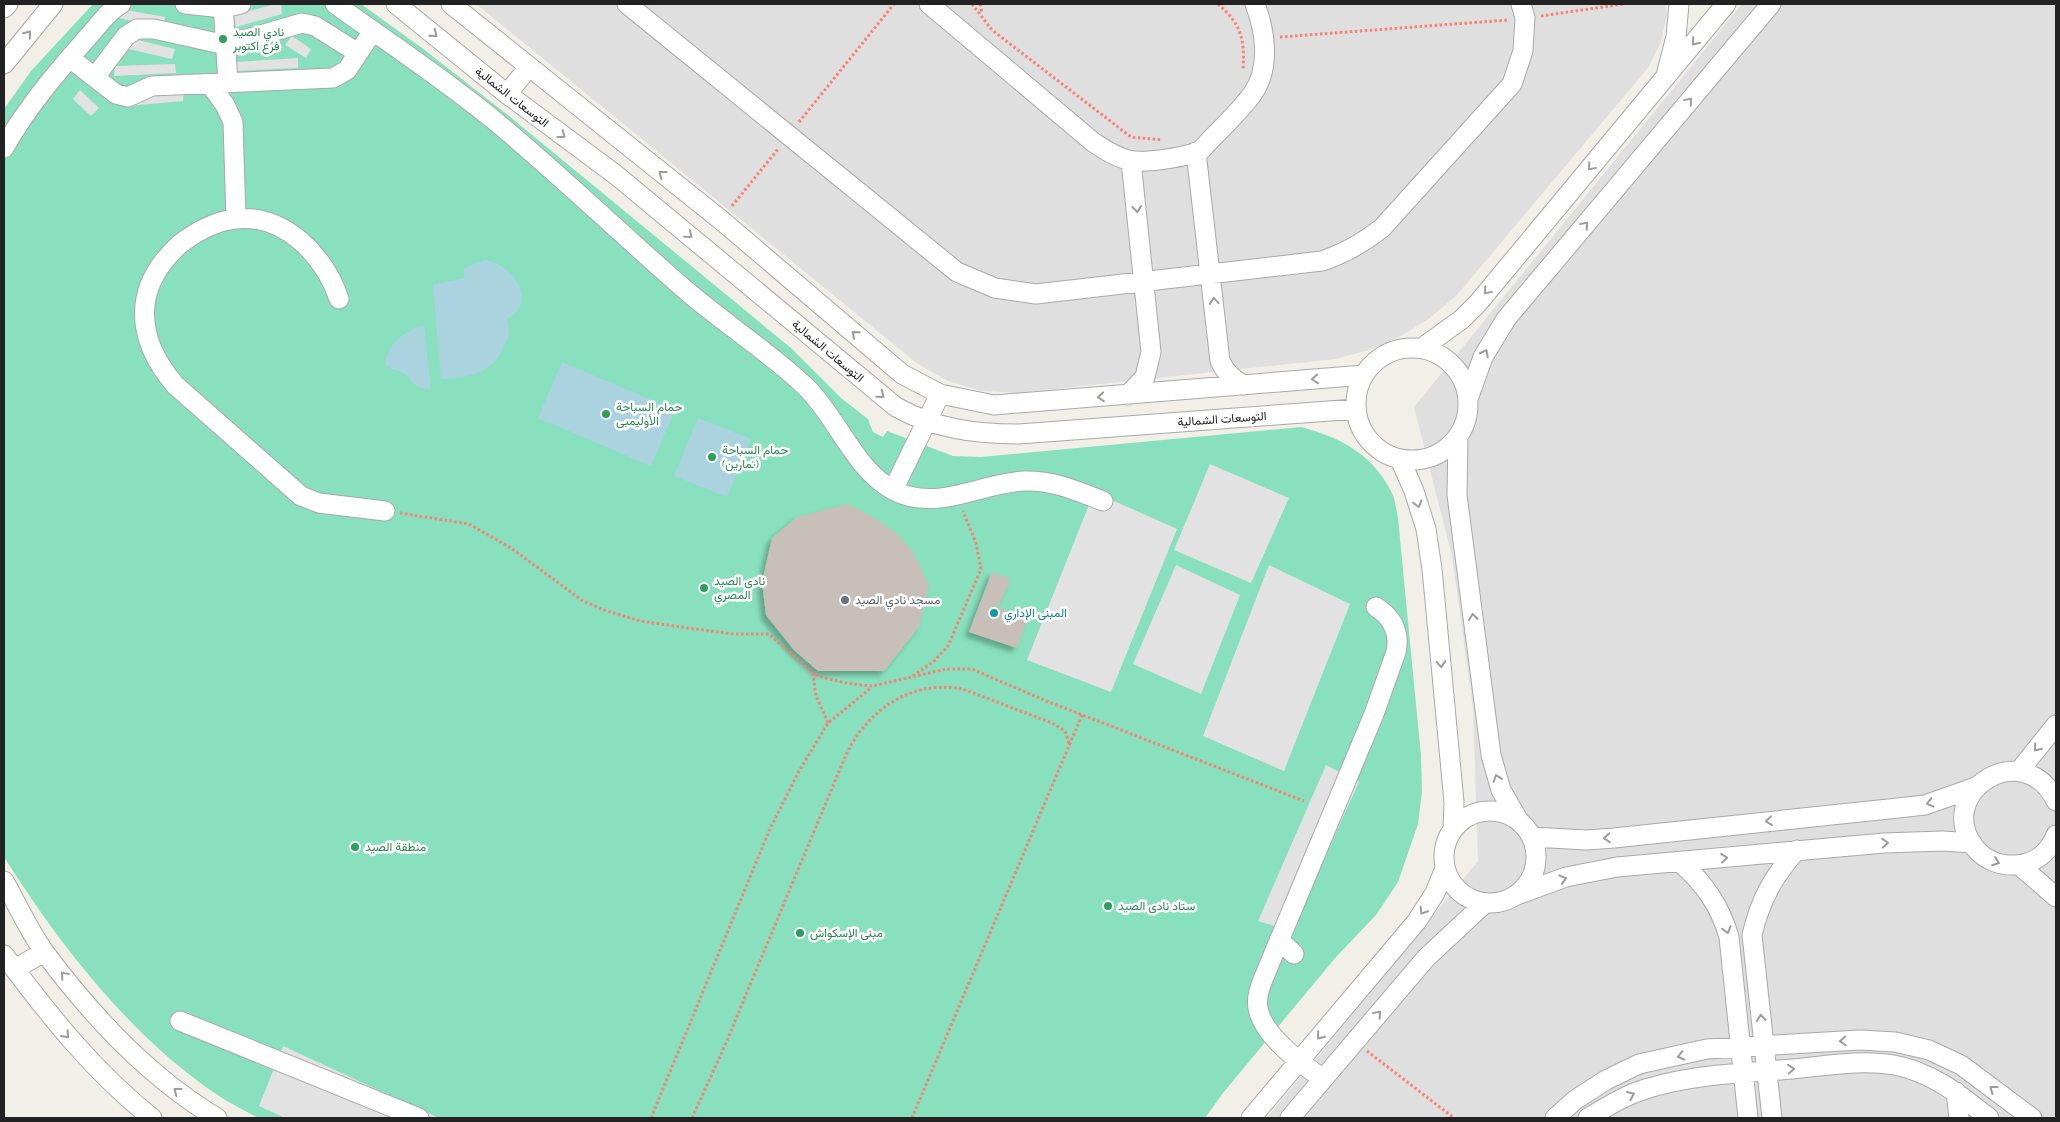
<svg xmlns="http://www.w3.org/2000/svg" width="2060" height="1122" font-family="Raleway,Vazirmatn,sans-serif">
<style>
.residential{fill:#e0dfdf}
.pitch{fill:#88e0be}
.parking{fill:#e2e2e2}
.water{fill:#aad3df}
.building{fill:#c7bfb8;filter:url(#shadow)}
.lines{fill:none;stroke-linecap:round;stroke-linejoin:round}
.minor-casing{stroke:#a9a9a9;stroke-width:21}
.path{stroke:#fa8072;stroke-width:3;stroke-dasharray:2.5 2.5;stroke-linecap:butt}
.minor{stroke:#fff;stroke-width:19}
.oneway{stroke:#9c9c9c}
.leisure-dot{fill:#2e9e5b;stroke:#fff;stroke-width:2}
.worship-dot{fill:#6b7280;stroke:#fff;stroke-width:2}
.culture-dot{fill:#0f9aa8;stroke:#fff;stroke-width:2}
.labels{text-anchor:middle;stroke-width:5;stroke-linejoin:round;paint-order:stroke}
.leisure-label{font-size:12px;fill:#27864d;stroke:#fff;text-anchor:start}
.street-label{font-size:12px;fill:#222;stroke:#fff}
.worship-label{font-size:12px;fill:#5b616d;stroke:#fff;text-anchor:start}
.culture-label{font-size:12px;fill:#0d838f;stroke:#fff;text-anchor:start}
</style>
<defs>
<filter id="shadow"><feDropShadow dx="-4.5" dy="4.5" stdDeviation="2.5" flood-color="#0004"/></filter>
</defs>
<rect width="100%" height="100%" fill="#f2efe9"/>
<path class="residential" d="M 476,4 L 1665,4 L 1667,14 L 1661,42 L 1648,68 L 1457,295 L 1430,318 L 1401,336 L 1369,350 L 1336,359 L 1017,393 L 982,391 L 948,381 L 918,364 Z
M 1742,4 L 2056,4 L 2056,1118 L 1267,1118 L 1478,861 L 1473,708 L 1452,556 L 1414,407 Z"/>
<path class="pitch" d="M 93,4 L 361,4 L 422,48 L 509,116 L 791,348 L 841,398 L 868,419 L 873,432 L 883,437 L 887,431 L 953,456 L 981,457 L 1301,427 C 1341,438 1371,453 1391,491 C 1395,498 1396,509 1398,518 L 1421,756 L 1422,791 L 1418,824 L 1398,882 L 1376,915 L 1336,957 L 1223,1093 L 1205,1118 L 258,1118 C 244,1110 229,1103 216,1094 C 129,1035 59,944 4,857 L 4,109 L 31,71 Z"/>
<path class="parking" d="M 276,4 L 281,4 L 282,14 L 236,27 L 234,15 Z
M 115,8 L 165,17 L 165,28 L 114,17 Z
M 292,36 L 311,49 L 306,58 L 285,45 Z
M 125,37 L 175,49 L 172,59 L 124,48 Z
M 298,58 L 298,68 L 235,71 L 235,62 Z
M 175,64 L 176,73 L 114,76 L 115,66 Z
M 80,90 L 99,108 L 91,116 L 73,99 Z
M 184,90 L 183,101 L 127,106 L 126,93 Z
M 1210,464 L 1289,498 L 1251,583 L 1174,550 Z
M 1094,492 L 1177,529 L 1111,692 L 1027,660 Z
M 1176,565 L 1240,595 L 1201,694 L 1133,664 Z
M 1269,565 L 1350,604 L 1284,771 L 1203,736 Z
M 1326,765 L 1359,782 L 1291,931 L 1258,921 Z
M 283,1046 L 439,1118 L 285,1118 L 259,1106 Z"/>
<path class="water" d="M 485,260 C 514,264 539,303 507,319 C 511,335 508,339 501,352 C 488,376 466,377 441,379 L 433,285 L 464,278 L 464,268 Z
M 424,325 L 431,390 C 409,388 415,379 401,372 C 395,369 392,370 386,365 C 385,345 406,330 424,325 Z
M 562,362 L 675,410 L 651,466 L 538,418 Z
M 698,418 L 751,439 L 727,497 L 674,476 Z"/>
<path class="building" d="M 848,504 L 875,518 L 896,533 L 913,552 L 929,585 L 919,627 L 884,671 L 818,671 L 794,650 L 766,615 L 762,582 L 772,538 L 797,517 Z
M 992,572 L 1011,579 L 998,607 L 1027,619 L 1017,648 L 969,632 Z"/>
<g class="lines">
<g class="minor-casing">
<path id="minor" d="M 185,4 L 223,8 L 241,4
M 223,4 L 228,83
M 335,4 C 388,42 444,79 495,121 C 559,174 619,232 682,287 C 722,322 768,351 806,387 C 837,417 855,470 893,490 C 936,513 980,483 1024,481 C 1053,480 1077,491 1103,501
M 396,4 L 507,94 L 616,175 L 896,407 C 936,429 975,434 1019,434 L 1356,409
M 451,4 L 721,220 L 902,374 L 940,394 L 994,405 L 1364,375
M 627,4 L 957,272 L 995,288 L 1036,294 L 1322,261 C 1346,253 1363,243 1382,228 L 1512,84 L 1523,51 L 1525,18 L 1521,4
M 929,4 L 1093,142 C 1104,149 1115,157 1128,160 C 1143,164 1188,157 1201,150 C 1218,131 1239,113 1253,93 C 1271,67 1265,30 1255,4
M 4,8 L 8,4
M 70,58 L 116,94 L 128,97 L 152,86 L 333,78 L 347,70 L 373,31
M 4,64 L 53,4
M 1667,71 L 1676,37 L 1679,4
M 95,77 L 126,36 L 137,29 L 154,29 L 226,45 L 302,23 L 315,26 L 358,53
M 210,84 L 225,105 L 233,122 L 236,219
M 507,94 L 528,68
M 4,148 C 27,107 57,72 88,37 C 98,26 108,11 121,4
M 1196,152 L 1220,361 C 1226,373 1232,379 1244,385
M 339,299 C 325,257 285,213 235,219 C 216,221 195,232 180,244 C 132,287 135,338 175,385 L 301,496 L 319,503 L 385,511
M 1422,348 L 1462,319 L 1478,303 L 1726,4
M1356 404a56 56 0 1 1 112 0a56 56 0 1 1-112 0Z
M 1128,395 L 1145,377 L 1151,352 L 1131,161
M 1468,399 L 1483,357 L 1506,319 L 1771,4
M 1458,436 L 1457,495 L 1491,755 L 1501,790 L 1519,821
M 1400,459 L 1414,491 L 1426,529 L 1432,569 L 1454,802 L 1453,830
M 893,490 L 940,394
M 2019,771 L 2056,725
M 2056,801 C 2023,734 1932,794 1975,848 C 1985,860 2000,866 2016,865 C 2035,864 2049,852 2056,835
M1444 857a46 46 0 1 1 92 0a46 46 0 1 1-92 0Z
M 1532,837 L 1587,840 L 1614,838 L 1898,808 L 1925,805 L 1976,787
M 1680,862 C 1705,884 1720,906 1729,937 L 1748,1118
M 2019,865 L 2056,897
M 4,881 C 17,904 29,931 45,953 C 92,1016 150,1078 217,1118
M 1517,895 L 1566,877 L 1617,867 L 1884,843 L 1943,841 L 1972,843
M 1279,940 L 1294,954
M 4,955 C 48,1014 94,1072 152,1118
M 15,969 L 44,952
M 180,1021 L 419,1118
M 1323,1079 C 1302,1064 1262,1035 1258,1008 C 1256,997 1260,987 1264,977 L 1374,714 L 1396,652 C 1400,633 1393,618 1376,607
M 1956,1092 L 1959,1118
M 1251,1118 L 1417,921 L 1435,893 L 1445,868
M 1290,1118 L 1426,958 L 1485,903
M 1555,1118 L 1575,1100 L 1606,1080 L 1639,1064 L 1707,1049 L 1860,1040 L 1895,1042 L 1929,1050 L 1961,1065 L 2032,1118
M 1588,1118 C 1608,1106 1627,1094 1649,1088 C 1695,1074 1745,1073 1792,1069 C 1825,1066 1861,1059 1894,1065 C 1932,1072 1960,1095 1989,1118
M 1772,1118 L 1752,935 C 1760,901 1773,876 1797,850"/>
</g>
<path class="path" d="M 972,4 L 992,30 L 1131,137 L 1162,140
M 980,4 L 982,13
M 1218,4 C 1241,24 1245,39 1243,69
M 1541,16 L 1623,4
M 1280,37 L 1508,20
M 799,122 L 894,4
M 732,206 L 778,149
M 400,513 L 469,524 L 511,548 L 583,601 L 604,610 L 640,621 L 688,628 L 733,634 L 769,634 L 813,673 C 830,681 854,685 873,686 L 946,669 L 972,669 L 1044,700 L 1304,801
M 813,673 L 816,696 L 828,723
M 913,676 L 934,661 L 948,646 L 981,569 L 976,543 L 963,511
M 1367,1051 L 1454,1118
M 651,1118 L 769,831 L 798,773 L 828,723 L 872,687
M 692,1118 L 723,1050 L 845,757 C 866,711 911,679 963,689 L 1052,723 L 1065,731 L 1069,743
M 912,1118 L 1082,715"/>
<use href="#minor" class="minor"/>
</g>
<defs><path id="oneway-chevron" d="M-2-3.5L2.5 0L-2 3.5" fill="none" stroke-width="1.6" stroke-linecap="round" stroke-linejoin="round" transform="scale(1.25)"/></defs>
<g class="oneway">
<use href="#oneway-chevron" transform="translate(28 34) rotate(-51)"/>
<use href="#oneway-chevron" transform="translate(434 34) rotate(39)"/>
<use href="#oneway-chevron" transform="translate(1695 42) rotate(129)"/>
<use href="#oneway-chevron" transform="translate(1689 101) rotate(-50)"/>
<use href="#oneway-chevron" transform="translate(562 135) rotate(37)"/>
<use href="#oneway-chevron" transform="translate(1591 167) rotate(130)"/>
<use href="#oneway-chevron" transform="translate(662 174) rotate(-142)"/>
<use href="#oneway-chevron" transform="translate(1137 209) rotate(84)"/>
<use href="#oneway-chevron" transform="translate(1585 225) rotate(-50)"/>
<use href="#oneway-chevron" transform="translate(689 235) rotate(40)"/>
<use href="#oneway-chevron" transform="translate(1487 291) rotate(130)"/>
<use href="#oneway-chevron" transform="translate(1214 301) rotate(-95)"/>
<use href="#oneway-chevron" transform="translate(855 334) rotate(-140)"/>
<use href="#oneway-chevron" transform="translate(1485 353) rotate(-63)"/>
<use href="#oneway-chevron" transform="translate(1315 379) rotate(175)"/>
<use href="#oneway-chevron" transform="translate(881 395) rotate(40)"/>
<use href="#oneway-chevron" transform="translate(1101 397) rotate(175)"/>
<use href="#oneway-chevron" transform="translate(1418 504) rotate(73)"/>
<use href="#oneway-chevron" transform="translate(1473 617) rotate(-97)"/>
<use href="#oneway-chevron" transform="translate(1441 664) rotate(85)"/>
<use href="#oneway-chevron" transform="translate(2037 748) rotate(129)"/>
<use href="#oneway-chevron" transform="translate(1497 778) rotate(-109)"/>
<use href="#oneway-chevron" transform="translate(1930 803) rotate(166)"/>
<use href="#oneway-chevron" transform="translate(1769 821) rotate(174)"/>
<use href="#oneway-chevron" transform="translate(1607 838) rotate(176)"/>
<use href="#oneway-chevron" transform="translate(1885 843) rotate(-4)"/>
<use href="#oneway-chevron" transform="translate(1724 858) rotate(-6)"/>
<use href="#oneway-chevron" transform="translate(1996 862) rotate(20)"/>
<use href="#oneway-chevron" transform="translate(1563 879) rotate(-17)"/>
<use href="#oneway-chevron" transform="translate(1423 911) rotate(122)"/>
<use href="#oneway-chevron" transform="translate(1727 930) rotate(74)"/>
<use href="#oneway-chevron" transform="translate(64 975) rotate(-130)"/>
<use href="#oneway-chevron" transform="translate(1378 1014) rotate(-49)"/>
<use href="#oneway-chevron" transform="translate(1761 1018) rotate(-96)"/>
<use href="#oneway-chevron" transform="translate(66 1035) rotate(48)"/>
<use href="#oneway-chevron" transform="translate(1320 1036) rotate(129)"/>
<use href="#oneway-chevron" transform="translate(1843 1041) rotate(177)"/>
<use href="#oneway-chevron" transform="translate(1681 1056) rotate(166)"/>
<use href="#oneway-chevron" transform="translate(1791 1069) rotate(-5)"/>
<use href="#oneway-chevron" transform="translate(1993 1089) rotate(-143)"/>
<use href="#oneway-chevron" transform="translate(177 1091) rotate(-143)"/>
<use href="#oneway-chevron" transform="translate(1631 1095) rotate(-23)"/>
</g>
<g class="leisure-dot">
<circle cx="223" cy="39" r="5"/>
<circle cx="606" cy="414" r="5"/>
<circle cx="712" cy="457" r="5"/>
<circle cx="704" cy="588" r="5"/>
<circle cx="355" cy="847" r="5"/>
<circle cx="1108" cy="906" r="5"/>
<circle cx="800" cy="933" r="5"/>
</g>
<circle class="worship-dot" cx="845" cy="600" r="5"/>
<circle class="culture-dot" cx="994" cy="613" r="5"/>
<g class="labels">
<g class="leisure-label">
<text x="233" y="36">نادي الصيد<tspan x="233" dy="14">فرع اكتوبر</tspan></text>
<text x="616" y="411">حمام السباحة<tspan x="616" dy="14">الأوليمبى</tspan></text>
<text x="722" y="454">حمام السباحة<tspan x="722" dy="14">(تمارين)</tspan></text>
<text x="714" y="585">نادى الصيد<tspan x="714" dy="14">المصري</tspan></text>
<text x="365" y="851">منطقة الصيد</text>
<text x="1118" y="910">ستاد نادى الصيد</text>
<text x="810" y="937">مبنى الإسكواش</text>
</g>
<g class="street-label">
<text transform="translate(512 97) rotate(38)" y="4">التوسعات الشمالية</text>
<text transform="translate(828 351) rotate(40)" y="4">التوسعات الشمالية</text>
<text transform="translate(1222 419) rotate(-4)" y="4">التوسعات الشمالية</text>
</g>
<g class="worship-label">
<text x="855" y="604">مسجد نادي الصيد</text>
</g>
<g class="culture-label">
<text x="1004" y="617">المبنى الإداري</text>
</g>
</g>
<rect width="2060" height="1122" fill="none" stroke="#222222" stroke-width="10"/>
</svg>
